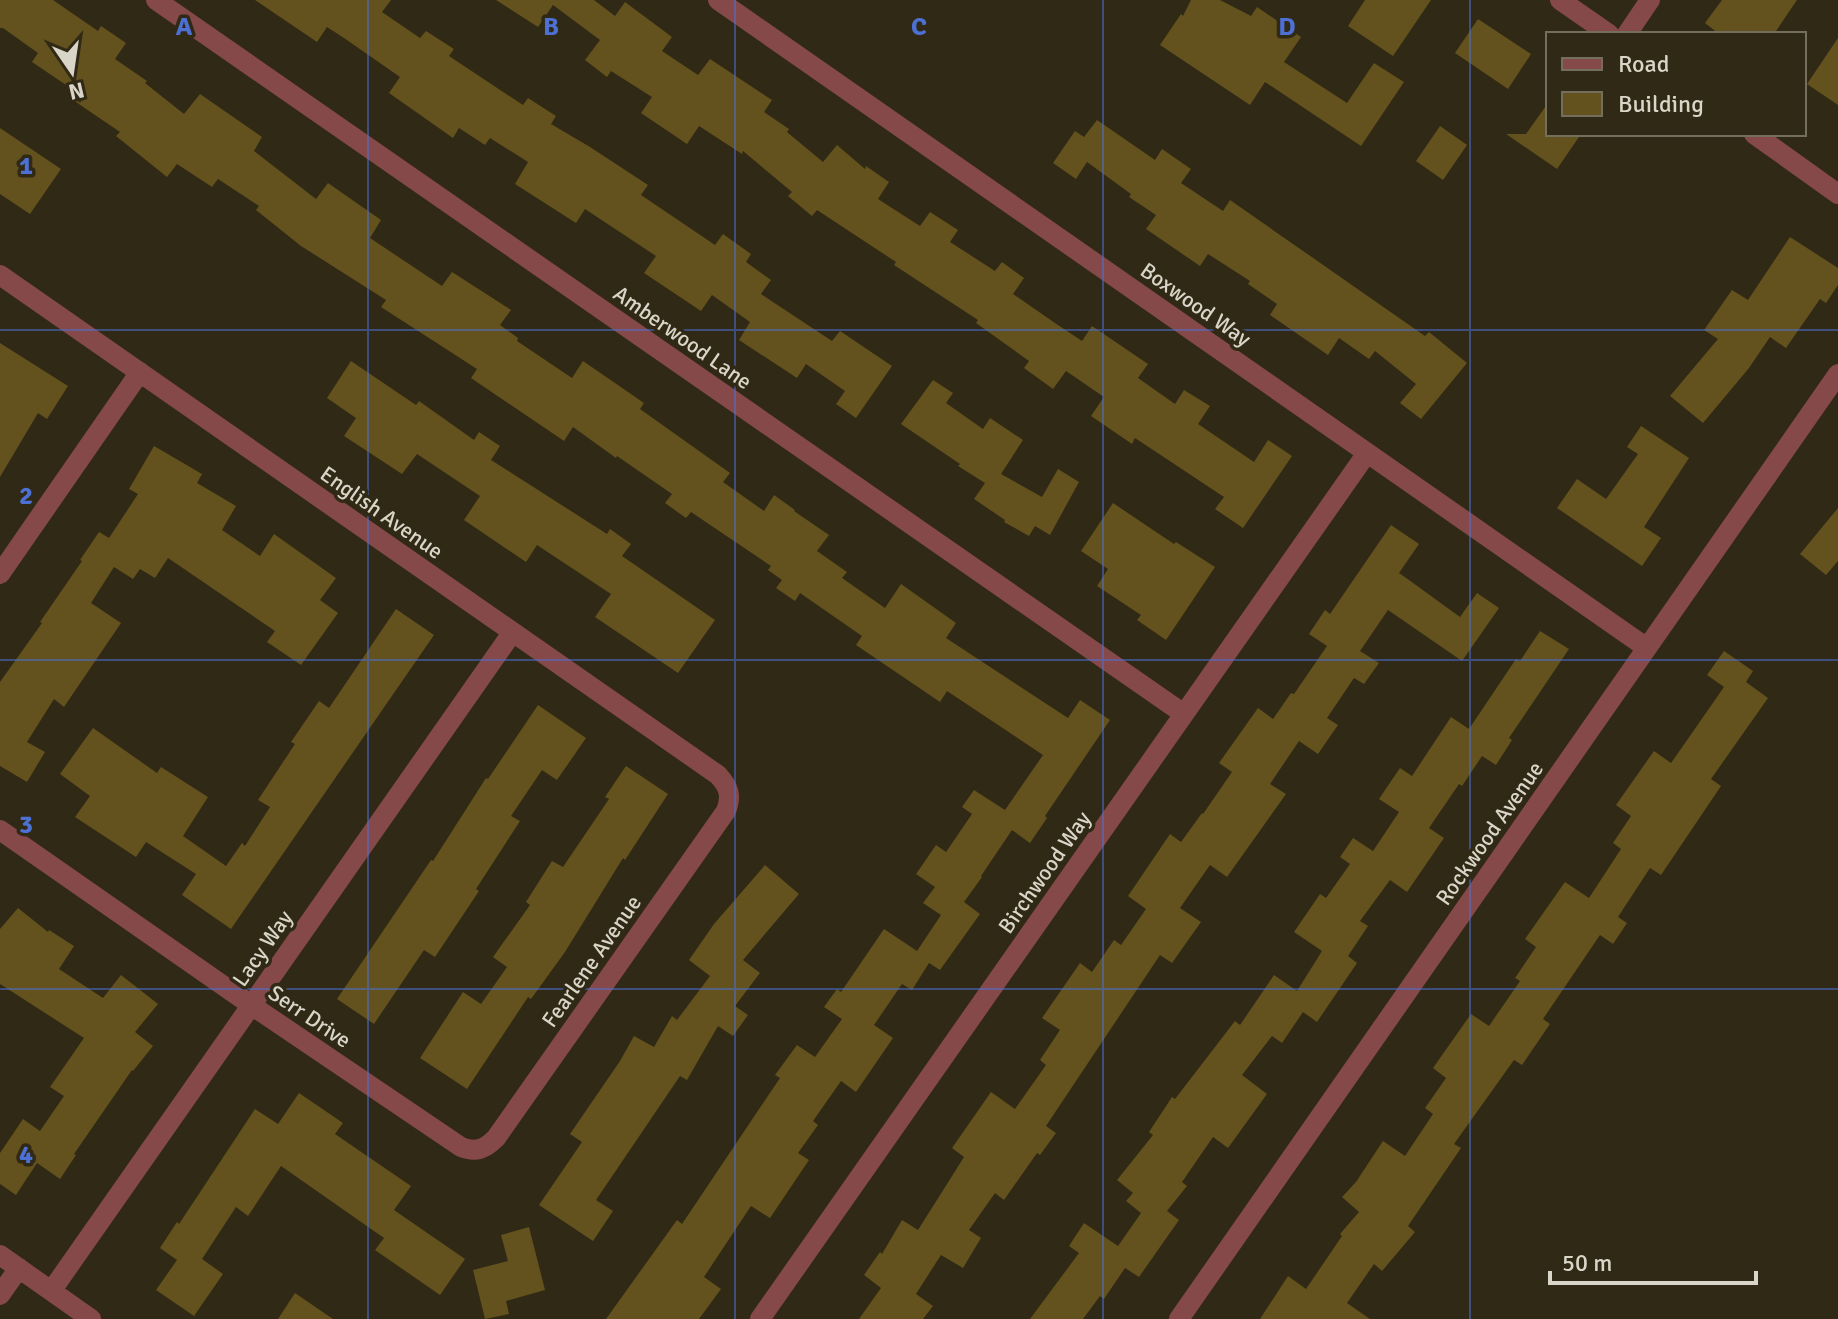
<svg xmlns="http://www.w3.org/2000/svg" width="1838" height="1319" font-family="Signika,sans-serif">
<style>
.building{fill:#63521d}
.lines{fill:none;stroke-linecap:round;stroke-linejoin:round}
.minor{stroke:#85494a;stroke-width:20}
.grid{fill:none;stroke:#4c70d4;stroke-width:2;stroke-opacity:0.55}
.labels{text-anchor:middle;stroke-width:7;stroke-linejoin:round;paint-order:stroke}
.street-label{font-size:22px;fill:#d9d5c8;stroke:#302915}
.grid-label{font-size:26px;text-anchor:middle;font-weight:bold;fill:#4c70d4;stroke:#302915;stroke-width:7;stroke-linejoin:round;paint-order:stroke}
</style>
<rect width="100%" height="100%" fill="#302915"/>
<path class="building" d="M 0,0 L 53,0 L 98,31 L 101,26 L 126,43 L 115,59 L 147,81 L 145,83 L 184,114 L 200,94 L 262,137 L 254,151 L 316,199 L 328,183 L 381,220 L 370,238 L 442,286 L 452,272 L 511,310 L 500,325 L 518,338 L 517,341 L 572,378 L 583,361 L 644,403 L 640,409 L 730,473 L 723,482 L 764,511 L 774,495 L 795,510 L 794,511 L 829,535 L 817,551 L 847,572 L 842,578 L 885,608 L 901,584 L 956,623 L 946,638 L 1068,718 L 1080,700 L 1110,720 L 1045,816 L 1047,818 L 1030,843 L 1012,830 L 981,876 L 982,877 L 964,902 L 980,914 L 940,970 L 929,963 L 912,990 L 902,984 L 874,1025 L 893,1038 L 856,1092 L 841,1081 L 813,1121 L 818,1125 L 798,1153 L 809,1160 L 770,1218 L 751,1206 L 704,1277 L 721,1289 L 699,1319 L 606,1319 L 677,1220 L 682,1224 L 780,1078 L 775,1075 L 797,1045 L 815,1057 L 842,1019 L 824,1007 L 837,989 L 841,992 L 884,929 L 917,951 L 941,915 L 923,903 L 935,887 L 916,874 L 936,845 L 946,852 L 972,814 L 962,807 L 974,790 L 1005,810 L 1043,755 L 947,691 L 940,702 L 856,645 L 862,636 L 800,593 L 795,601 L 776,588 L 782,580 L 768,570 L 771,566 L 691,512 L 686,518 L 665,503 L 672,494 L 617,456 L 616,458 L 573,427 L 564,441 L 471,378 L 477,369 L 381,307 L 386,300 L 301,246 L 256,210 L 259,206 L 218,179 L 212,187 L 177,164 L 167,177 L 116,136 L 120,132 L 70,98 L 75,91 L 32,62 L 38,53 L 3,28 L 0,28 Z
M 255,0 L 391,0 L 382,12 L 420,38 L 426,31 L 454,49 L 449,56 L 523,105 L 528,98 L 556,116 L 551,124 L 590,147 L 648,185 L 641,195 L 715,245 L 723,234 L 751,254 L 746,262 L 771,280 L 761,294 L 832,341 L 840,331 L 892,366 L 856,418 L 836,404 L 845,391 L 806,364 L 797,378 L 739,340 L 750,322 L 712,295 L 701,311 L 644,273 L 656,256 L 585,209 L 576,223 L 515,184 L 528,162 L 490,138 L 485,145 L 459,128 L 453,138 L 389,93 L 400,77 L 344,38 L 327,27 L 317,42 Z
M 496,0 L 594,0 L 615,16 L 625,2 L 672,37 L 662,51 L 698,75 L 710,59 L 772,100 L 764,112 L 789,129 L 787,132 L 823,162 L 837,145 L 865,169 L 866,166 L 889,182 L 878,199 L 920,226 L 930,212 L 958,230 L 950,242 L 995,271 L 1002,262 L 1024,278 L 1013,294 L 1055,323 L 1082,341 L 1092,326 L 1148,364 L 1138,378 L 1175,404 L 1184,390 L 1210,406 L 1198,424 L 1254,462 L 1268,440 L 1292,456 L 1243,528 L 1215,509 L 1224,497 L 1135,438 L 1132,444 L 1091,416 L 1104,397 L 1066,371 L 1053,389 L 1024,368 L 1029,361 L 976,323 L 978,320 L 894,265 L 896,262 L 817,210 L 812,216 L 788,196 L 792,192 L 743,151 L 742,154 L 699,126 L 687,144 L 641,113 L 652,97 L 611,71 L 607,77 L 585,60 L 600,40 L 553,5 L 538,27 Z
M 1191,0 L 1220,0 L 1251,16 L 1257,7 L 1301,37 L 1284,62 L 1347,103 L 1374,63 L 1404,82 L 1361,146 L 1265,82 L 1250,105 L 1160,45 L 1181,14 L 1183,16 Z
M 1365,0 L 1431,0 L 1393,56 L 1348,26 Z
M 1722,0 L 1797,0 L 1774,34 L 1719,34 L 1705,23 Z
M 1478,19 L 1531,54 L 1508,89 L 1455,53 Z
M 1838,38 L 1838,105 L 1807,84 Z
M 1548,103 L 1548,134 L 1581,134 L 1557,169 L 1506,134 L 1526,134 Z
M 1097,120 L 1155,160 L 1162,149 L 1191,169 L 1181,183 L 1223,211 L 1230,200 L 1425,336 L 1429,332 L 1467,363 L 1421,419 L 1400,403 L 1416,384 L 1375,351 L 1369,359 L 1339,338 L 1328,355 L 1270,315 L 1277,304 L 1248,284 L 1250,281 L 1208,254 L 1200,266 L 1146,229 L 1156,215 L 1129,197 L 1131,194 L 1087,162 L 1076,179 L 1053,163 L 1075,131 L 1084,137 Z
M 1440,126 L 1467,145 L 1443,180 L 1416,161 Z
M 0,128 L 61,169 L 30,214 L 0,194 Z
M 1790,237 L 1838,268 L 1838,285 L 1826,303 L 1820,299 L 1786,348 L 1770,337 L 1749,368 L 1703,423 L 1670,396 L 1718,339 L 1704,330 L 1732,290 L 1748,300 Z
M 0,343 L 68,386 L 47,419 L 38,413 L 0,477 Z
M 351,361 L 416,405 L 419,401 L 474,440 L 479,432 L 500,446 L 491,460 L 607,534 L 610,529 L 631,544 L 622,556 L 715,620 L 678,673 L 595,617 L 611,594 L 537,545 L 526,562 L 464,520 L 480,496 L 417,454 L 402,474 L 344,436 L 356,418 L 327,398 Z
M 933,380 L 953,393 L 946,403 L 983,429 L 990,418 L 1023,440 L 1001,474 L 1042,497 L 1058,469 L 1079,482 L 1050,535 L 1035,526 L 1029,536 L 1004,522 L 1005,520 L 974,499 L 985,483 L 958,466 L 960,464 L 901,424 Z
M 1641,426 L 1689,458 L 1644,527 L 1661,538 L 1642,566 L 1557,508 L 1577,479 L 1606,499 L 1638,454 L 1627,447 Z
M 154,446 L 202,474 L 197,483 L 236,506 L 222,530 L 260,556 L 274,534 L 336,578 L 320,600 L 338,613 L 301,665 L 267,642 L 275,631 L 168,558 L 155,578 L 140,569 L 133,579 L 114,567 L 91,603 L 121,623 L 64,707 L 54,699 L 27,742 L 45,752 L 27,782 L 0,766 L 0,682 L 42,623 L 40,622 L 82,561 L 80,560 L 99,532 L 109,538 L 138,494 L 129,489 Z
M 1113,503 L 1174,544 L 1176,542 L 1215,567 L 1166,640 L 1137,620 L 1141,615 L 1097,586 L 1108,569 L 1081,551 Z
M 1838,508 L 1838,561 L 1826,575 L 1800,554 Z
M 1391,525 L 1419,544 L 1399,573 L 1409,580 L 1460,617 L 1477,593 L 1499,608 L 1462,661 L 1388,610 L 1360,651 L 1379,663 L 1364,684 L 1354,678 L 1327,718 L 1338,725 L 1318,754 L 1299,741 L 1270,784 L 1286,794 L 1227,877 L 1210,865 L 1180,908 L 1201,922 L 1172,963 L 1160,955 L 1046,1126 L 1056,1133 L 1040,1155 L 1037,1153 L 1004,1200 L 995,1193 L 969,1230 L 981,1238 L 963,1268 L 941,1255 L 916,1294 L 933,1306 L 923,1319 L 859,1319 L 881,1288 L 864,1275 L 880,1252 L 882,1254 L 902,1220 L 918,1230 L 964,1157 L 952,1148 L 991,1092 L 1015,1109 L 1046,1065 L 1040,1060 L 1060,1030 L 1042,1018 L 1080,963 L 1092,972 L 1114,940 L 1121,945 L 1146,909 L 1128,896 L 1170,834 L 1181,842 L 1202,813 L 1203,814 L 1232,772 L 1219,763 L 1258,708 L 1273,719 L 1291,693 L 1294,694 L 1327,646 L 1309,634 L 1325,610 L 1330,614 Z
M 396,609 L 434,635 L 231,929 L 182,895 L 196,874 L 146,842 L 136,857 L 75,817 L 90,796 L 60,774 L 93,728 L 157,773 L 161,767 L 208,797 L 183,836 L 226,866 L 242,843 L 245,846 L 270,807 L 258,800 L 295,744 L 291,742 L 319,701 L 329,708 Z
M 1540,631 L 1569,649 L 1509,738 L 1512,740 L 1496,765 L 1482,756 L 1462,786 L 1459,784 L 1429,828 L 1444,838 L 1407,892 L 1390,880 L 1360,921 L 1368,926 L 1348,956 L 1357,963 L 1317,1022 L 1303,1012 L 1282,1043 L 1272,1036 L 1242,1075 L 1267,1094 L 1228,1148 L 1213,1137 L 1182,1182 L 1187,1186 L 1167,1211 L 1179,1220 L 1139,1277 L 1125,1268 L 1104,1299 L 1100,1296 L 1083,1319 L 1030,1319 L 1079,1253 L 1069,1246 L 1084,1223 L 1118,1246 L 1141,1213 L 1126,1201 L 1133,1193 L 1117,1180 L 1153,1135 L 1149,1132 L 1172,1097 L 1175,1099 L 1235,1021 L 1240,1025 L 1274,975 L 1297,991 L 1322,951 L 1294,932 L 1320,894 L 1326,898 L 1350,864 L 1340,857 L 1353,838 L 1373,851 L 1399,812 L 1379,799 L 1400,768 L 1412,776 L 1451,717 L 1469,729 L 1516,659 L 1520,661 Z
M 1724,651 L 1753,671 L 1746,682 L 1768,698 L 1711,779 L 1721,786 L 1661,875 L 1650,868 L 1618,917 L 1627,923 L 1613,944 L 1600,935 L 1543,1019 L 1550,1024 L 1522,1065 L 1514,1060 L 1454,1144 L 1461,1148 L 1408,1226 L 1415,1232 L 1382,1271 L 1374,1264 L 1347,1303 L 1370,1319 L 1260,1319 L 1288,1276 L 1306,1289 L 1342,1236 L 1340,1234 L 1359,1212 L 1342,1197 L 1356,1182 L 1383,1141 L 1405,1156 L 1433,1114 L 1425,1108 L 1446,1078 L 1433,1068 L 1471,1014 L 1489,1026 L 1520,981 L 1515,978 L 1536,947 L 1525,939 L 1565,882 L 1589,898 L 1621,849 L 1613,843 L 1631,816 L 1616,805 L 1654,751 L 1671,763 L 1692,733 L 1724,687 L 1707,675 Z
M 538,705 L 586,738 L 557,780 L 542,770 L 511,816 L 520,821 L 476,889 L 479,891 L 435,957 L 424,950 L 374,1024 L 337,999 L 431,860 L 433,861 L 486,778 L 488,779 Z
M 626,766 L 668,794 L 625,860 L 623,858 L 565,952 L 531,999 L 528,997 L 467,1089 L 420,1058 L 463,992 L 481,1004 L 507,967 L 493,957 L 530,905 L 526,902 L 552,861 L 563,867 L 609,799 L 605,797 Z
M 765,865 L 799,894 L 743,960 L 760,973 L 735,1006 L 748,1015 L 733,1036 L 718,1026 L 687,1080 L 680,1076 L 596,1200 L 613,1211 L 593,1241 L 539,1205 L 582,1142 L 570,1134 L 620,1061 L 634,1036 L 654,1047 L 672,1016 L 677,1020 L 710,976 L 689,960 L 714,924 Z
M 18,908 L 48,932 L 49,930 L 74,946 L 59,969 L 103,998 L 121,975 L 158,1004 L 135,1032 L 153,1046 L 133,1071 L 132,1070 L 74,1154 L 76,1155 L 60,1179 L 37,1163 L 16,1195 L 0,1184 L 0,1153 L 23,1119 L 40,1131 L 64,1096 L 50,1087 L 84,1038 L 0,984 L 0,929 Z
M 299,1093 L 343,1123 L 335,1134 L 411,1186 L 394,1210 L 465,1259 L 440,1295 L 375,1250 L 384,1238 L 281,1166 L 248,1216 L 236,1207 L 202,1259 L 223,1274 L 194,1316 L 156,1290 L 177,1260 L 160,1248 L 177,1222 L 179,1224 L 255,1109 L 278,1124 Z
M 529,1227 L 545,1290 L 506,1301 L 509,1314 L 485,1319 L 473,1270 L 508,1261 L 501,1235 Z
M 295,1293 L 333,1319 L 278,1319 Z"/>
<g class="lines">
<path class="minor" d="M 156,0 L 1184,714
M 718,0 L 1647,648
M 1560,0 L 1609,34
M 1627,34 L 1650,0
M 1754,134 L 1838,194
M 0,275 L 718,775 C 729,787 732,796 726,811 L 496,1138 C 485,1149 476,1153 461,1147 L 251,1005 L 0,830
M 0,574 L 140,372
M 0,1255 L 91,1319
M 52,1290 L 512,633
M 0,1295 L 19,1268
M 760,1319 L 1367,453
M 1179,1319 L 1838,374"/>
</g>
<path class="grid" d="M 368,0 L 368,1319M 735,0 L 735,1319M 1103,0 L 1103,1319M 1470,0 L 1470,1319M 0,330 L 1838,330M 0,660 L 1838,660M 0,989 L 1838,989"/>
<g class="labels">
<g class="street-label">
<text transform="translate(1196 304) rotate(35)" y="8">Boxwood Way</text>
<text transform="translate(683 337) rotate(35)" y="8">Amberwood Lane</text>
<text transform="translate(382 512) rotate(35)" y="8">English Avenue</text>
<text transform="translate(1489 833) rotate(-55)" y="8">Rockwood Avenue</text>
<text transform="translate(1044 872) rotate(-55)" y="8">Birchwood Way</text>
<text transform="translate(262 948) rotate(-55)" y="8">Lacy Way</text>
<text transform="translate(591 961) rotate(-55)" y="8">Fearlene Avenue</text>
<text transform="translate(310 1016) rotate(34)" y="8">Serr Drive</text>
</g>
</g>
<g class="grid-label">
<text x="184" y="35">A</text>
<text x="551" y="35">B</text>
<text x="919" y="35">C</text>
<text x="1287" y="35">D</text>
<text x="26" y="174">1</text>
<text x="26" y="504">2</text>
<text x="26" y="833">3</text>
<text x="26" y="1163">4</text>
</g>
<rect x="1546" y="32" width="260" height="104" fill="#302915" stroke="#746e5d" stroke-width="2"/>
<rect x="1562" y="58" width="40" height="12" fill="#85494a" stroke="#746e5d" stroke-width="2"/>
<text x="1618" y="72" font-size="24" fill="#d9d5c8">Road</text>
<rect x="1562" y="92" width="40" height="24" fill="#63521d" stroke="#746e5d" stroke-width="2"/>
<text x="1618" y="112" font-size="24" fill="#d9d5c8">Building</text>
<g transform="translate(72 72) rotate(167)" stroke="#302915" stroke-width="6" paint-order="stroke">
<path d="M0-6L14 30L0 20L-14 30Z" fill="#d9d5c8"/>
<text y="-12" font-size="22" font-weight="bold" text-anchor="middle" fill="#d9d5c8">N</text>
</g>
<path d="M1550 1271v12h206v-12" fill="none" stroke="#d9d5c8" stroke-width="4"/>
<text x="1562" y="1271" font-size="24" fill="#d9d5c8" stroke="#302915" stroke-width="6" paint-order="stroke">50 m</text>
</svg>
